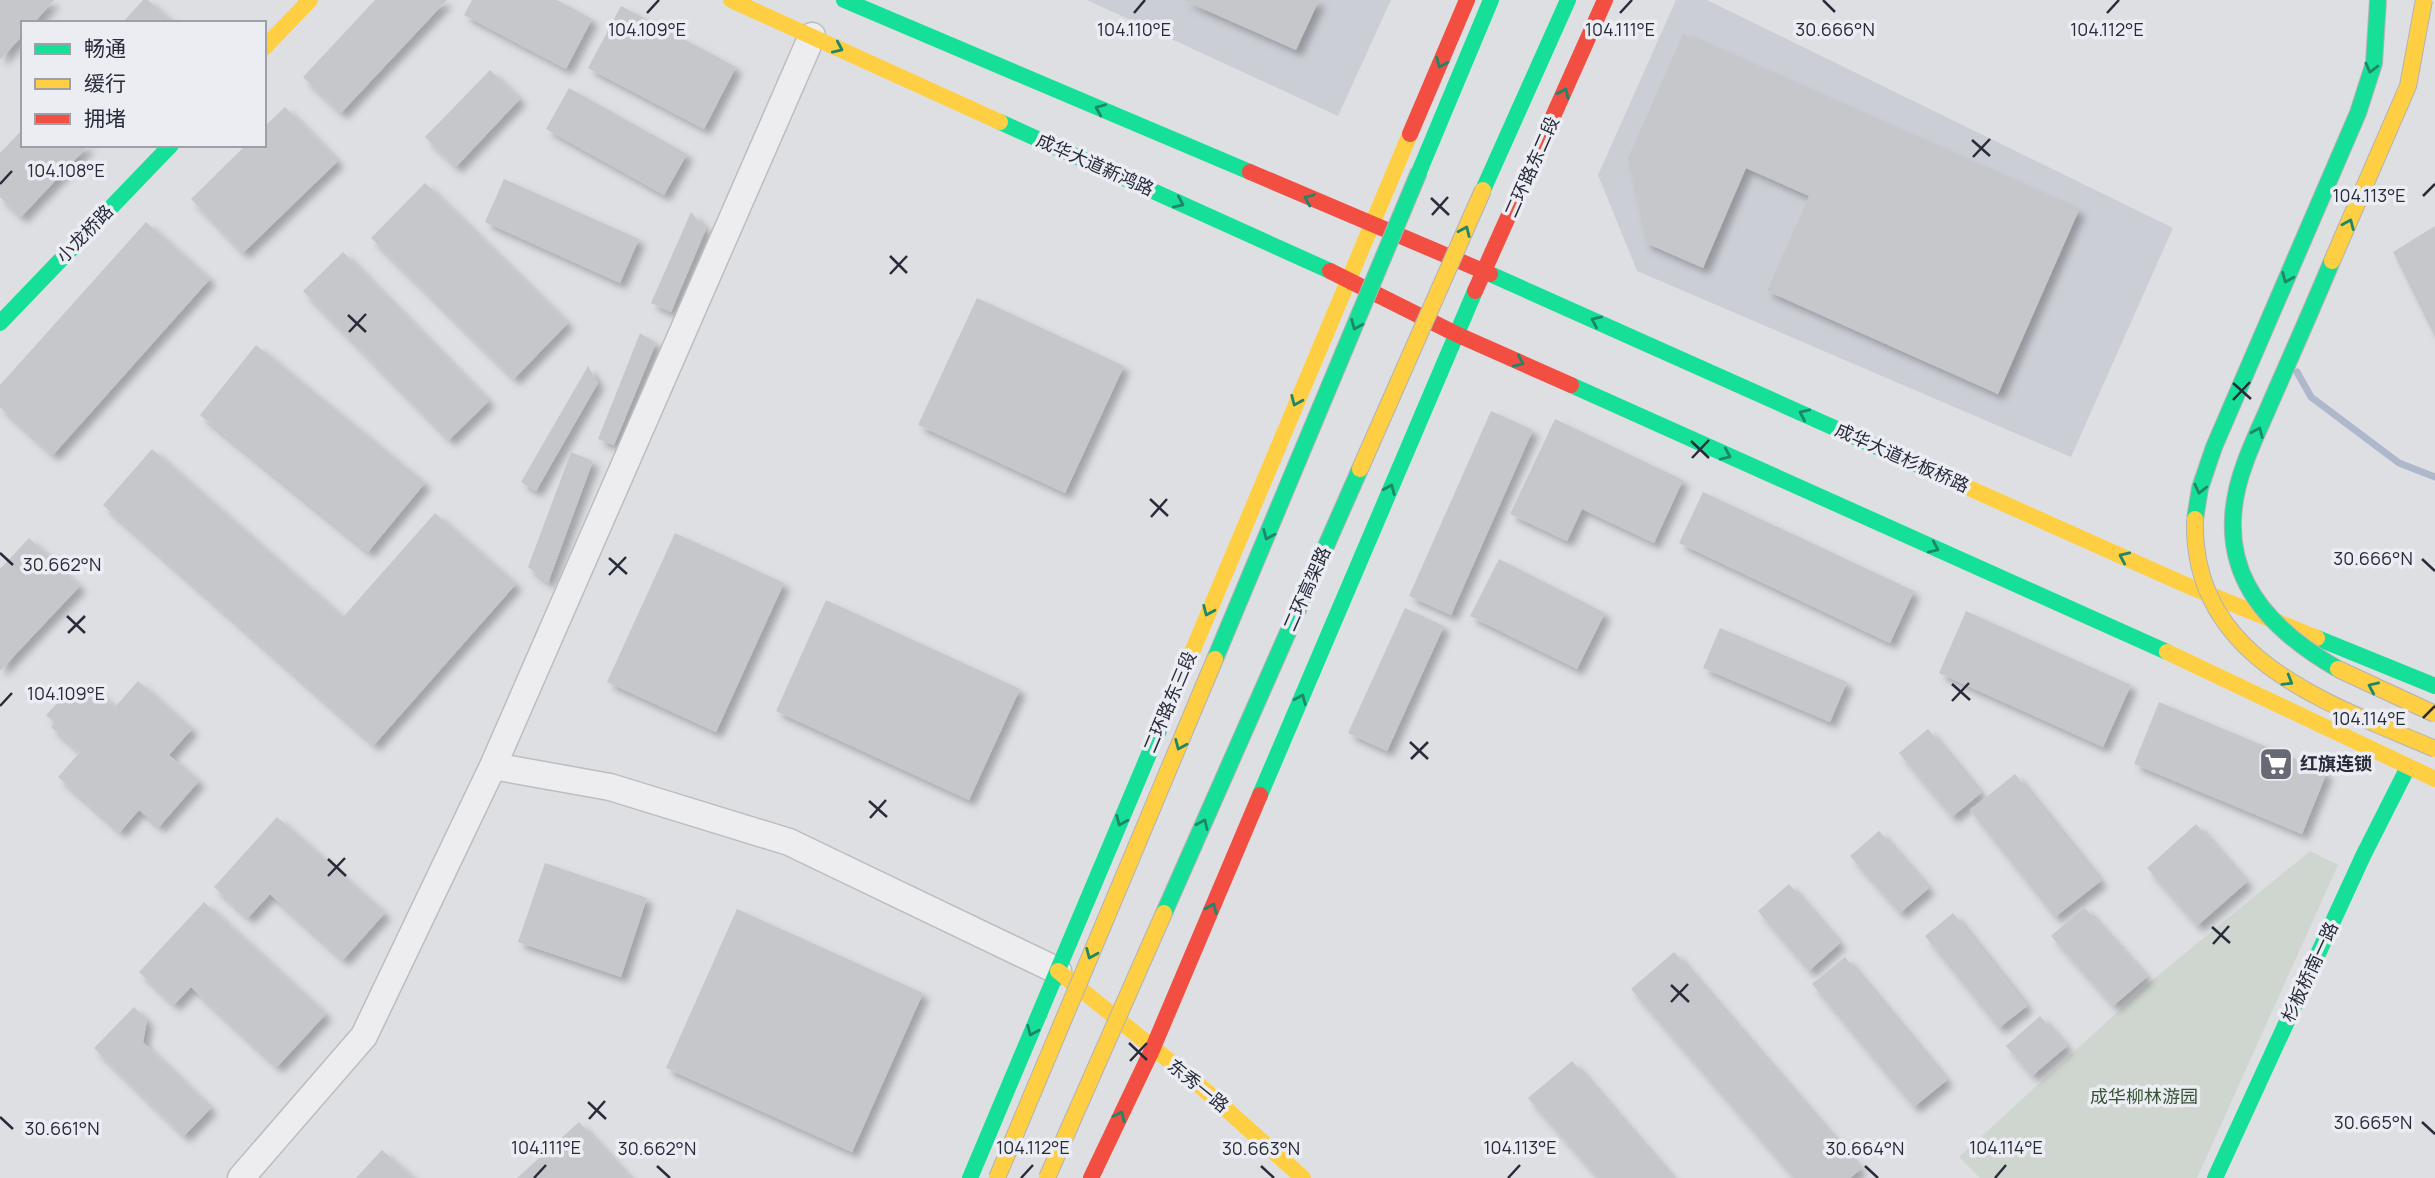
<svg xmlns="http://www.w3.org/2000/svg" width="2435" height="1178" font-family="Manrope,'Noto Sans SC',sans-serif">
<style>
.built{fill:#ccced6}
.green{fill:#ced6cf}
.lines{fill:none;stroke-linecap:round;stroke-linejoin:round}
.stream{stroke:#aeb8cc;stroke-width:7}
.building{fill:#c6c7cb;filter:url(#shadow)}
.street-casing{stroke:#bcbdc1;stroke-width:29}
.street{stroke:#ededf0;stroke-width:26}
.fast{stroke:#16e098;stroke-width:16}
.slow{stroke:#ffcf43;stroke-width:16}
.jam{stroke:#f24e42;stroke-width:16}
.fast-bridge-casing{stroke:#b1b2b7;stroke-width:18;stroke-linecap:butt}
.slow-bridge-casing{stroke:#b1b2b7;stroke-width:18;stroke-linecap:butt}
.fast-bridge{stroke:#16e098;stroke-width:16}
.slow-bridge{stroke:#ffcf43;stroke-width:16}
.oneway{stroke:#1e8669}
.ticks{fill:none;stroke:#272b3a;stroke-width:2.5}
.labels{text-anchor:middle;stroke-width:7;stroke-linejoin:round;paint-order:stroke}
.street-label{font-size:18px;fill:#272b3a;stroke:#ebedf3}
.poi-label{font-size:18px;font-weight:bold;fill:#272b3a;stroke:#ebedf3;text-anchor:start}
.park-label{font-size:18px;fill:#375436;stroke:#ebedf3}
.ticks-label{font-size:18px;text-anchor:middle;fill:#272b3a;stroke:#ebedf3;stroke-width:7;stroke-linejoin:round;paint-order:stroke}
</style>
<defs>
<filter id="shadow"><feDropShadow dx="6" dy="6" stdDeviation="3.5" flood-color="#0004"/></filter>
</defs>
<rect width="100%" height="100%" fill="#dedfe3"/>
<path class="built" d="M 1087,0 L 1391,0 L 1338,116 Z
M 1676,0 L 1707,0 L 2173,228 L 2071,457 L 1637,271 L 1598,175 Z"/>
<path class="green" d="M 2310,851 L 2338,865 L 2197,1178 L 1980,1178 L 1959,1157 L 2150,982 Z"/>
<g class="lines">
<path class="stream" d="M 2297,372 L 2311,397 L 2399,463 L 2435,477"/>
</g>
<path class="building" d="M 0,0 L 54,0 L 34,23 L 23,23 L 23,35 L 0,60 Z
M 143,0 L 148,0 L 173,23 L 122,23 Z
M 375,0 L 447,0 L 341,113 L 303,77 Z
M 472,0 L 557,0 L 592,19 L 566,69 L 464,15 Z
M 1183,0 L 1319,0 L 1296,50 Z
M 621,6 L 736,67 L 704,129 L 588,68 Z
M 1683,34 L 2079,210 L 1998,394 L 1767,291 L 1809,196 L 1746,168 L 1703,268 L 1646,243 L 1628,158 Z
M 490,70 L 520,99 L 456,167 L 425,137 Z
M 569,88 L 687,154 L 664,195 L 546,129 Z
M 285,107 L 338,161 L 243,253 L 191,199 L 246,145 L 264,145 L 264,127 Z
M 23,129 L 23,145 L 89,145 L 21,217 L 0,197 L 0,153 Z
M 504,179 L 639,239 L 620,283 L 485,222 Z
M 425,183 L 568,323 L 514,379 L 371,238 Z
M 691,212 L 706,229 L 671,312 L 651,303 Z
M 146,222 L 210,279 L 53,455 L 0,407 L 0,385 Z
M 2435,226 L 2435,337 L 2393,252 Z
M 343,252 L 489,401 L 449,440 L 303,291 Z
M 977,298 L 1124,366 L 1065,493 L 918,425 Z
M 640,333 L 656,343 L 614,445 L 598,439 Z
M 256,345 L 425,483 L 368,552 L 200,415 Z
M 588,366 L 598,383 L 536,491 L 521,482 Z
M 1491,411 L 1533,430 L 1451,615 L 1409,596 Z
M 1555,419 L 1683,480 L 1654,543 L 1582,509 L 1567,541 L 1510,514 Z
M 152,449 L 343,617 L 435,513 L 516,584 L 374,745 L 103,505 Z
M 571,452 L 593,461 L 548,583 L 528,567 Z
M 1703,492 L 1914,591 L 1890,643 L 1679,543 Z
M 675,533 L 784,583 L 716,732 L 607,682 Z
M 29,538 L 80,586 L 0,671 L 0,569 Z
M 1499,559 L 1605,613 L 1577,669 L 1470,616 Z
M 826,600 L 1020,689 L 969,800 L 776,711 Z
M 1405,608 L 1444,626 L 1387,751 L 1348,733 Z
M 1966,611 L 2131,685 L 2103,747 L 1939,673 Z
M 1720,628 L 1847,682 L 1830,722 L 1703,668 Z
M 138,681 L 192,729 L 169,755 L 199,781 L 159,827 L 139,810 L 120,832 L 58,777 L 80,752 L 51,727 L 55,723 L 46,715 L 63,697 L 72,704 L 89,684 L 115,707 Z
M 2159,702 L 2327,772 L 2302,834 L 2134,764 Z
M 1928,729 L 1981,793 L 1952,817 L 1899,753 Z
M 2015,774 L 2101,881 L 2055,917 L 1970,810 Z
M 277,817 L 385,913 L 343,960 L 270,894 L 248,918 L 214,887 Z
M 2196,824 L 2247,882 L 2197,926 L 2147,868 Z
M 1879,831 L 1929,888 L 1900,913 L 1850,856 Z
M 545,863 L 647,898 L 621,977 L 518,942 Z
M 1789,884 L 1840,943 L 1809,971 L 1758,911 Z
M 204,902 L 326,1014 L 277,1067 L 191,987 L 174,1005 L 139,972 Z
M 2084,907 L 2147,977 L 2113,1006 L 2051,936 Z
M 737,909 L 923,993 L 852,1152 L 666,1068 Z
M 1953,913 L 2027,1006 L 1999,1028 L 1925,936 Z
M 1674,952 L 1861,1169 L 1850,1178 L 1794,1178 L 1631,989 Z
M 1845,957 L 1947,1080 L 1914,1107 L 1812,984 Z
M 134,1007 L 147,1020 L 143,1042 L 211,1108 L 184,1136 L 94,1048 Z
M 2040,1016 L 2067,1046 L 2032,1076 L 2006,1046 Z
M 1572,1061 L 1673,1178 L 1598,1178 L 1528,1098 Z
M 579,1122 L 630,1178 L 517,1178 Z
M 382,1150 L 413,1178 L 356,1178 Z"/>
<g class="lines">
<g class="street-casing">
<path id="street" d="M 493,766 L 610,787 L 789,842 L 1058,971
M 241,1178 L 364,1036 L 493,766 L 812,36"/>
</g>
<use href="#street" class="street"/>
<path class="fast" d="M 844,0 L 1250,172
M 1000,122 L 1330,271
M 1419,172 L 1491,0
M 1483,190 L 1568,0
M 1490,274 L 1951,480
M 0,323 L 171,145
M 1571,385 L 2167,652
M 2317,638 L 2435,686
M 1260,795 L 1475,291
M 970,1178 L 1184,671
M 2215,1178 L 2363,856 L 2408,767"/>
<path class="slow" d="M 731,0 L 1000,122
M 264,48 L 310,0
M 1951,480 L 2186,585 L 2317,638
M 2167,652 L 2435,779
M 1184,671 L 1410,134
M 1058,971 L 1198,1084 L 1303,1178"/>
<path class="jam" d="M 1410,134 L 1467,0
M 1250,172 L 1490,274
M 1330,271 L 1456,334 L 1571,385
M 1475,291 L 1605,0
M 1091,1178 L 1152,1050 L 1260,795"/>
<g class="fast-bridge-casing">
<path id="fast-bridge" d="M 2332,261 C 2312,309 2291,356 2270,404 C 2262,423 2252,443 2245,463 C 2209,560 2256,622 2338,669
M 2195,519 L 2200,488 L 2214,447 L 2358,113 L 2374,63 L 2378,0
M 1215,659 L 1419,172
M 1164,913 L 1360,469"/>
</g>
<g class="slow-bridge-casing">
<path id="slow-bridge" d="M 2332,261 L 2408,86 L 2424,0
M 1360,469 L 1483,190
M 2195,519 C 2191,661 2329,703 2435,749
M 2338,669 L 2435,714
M 997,1178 L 1215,659
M 1047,1178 L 1164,913"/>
</g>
<use href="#fast-bridge" class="fast-bridge"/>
<use href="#slow-bridge" class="slow-bridge"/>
</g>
<defs><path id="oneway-chevron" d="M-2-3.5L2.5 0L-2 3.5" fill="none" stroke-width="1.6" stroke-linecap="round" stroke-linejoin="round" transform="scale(1.75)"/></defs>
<g class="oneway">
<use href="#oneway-chevron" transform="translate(838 48) rotate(24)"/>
<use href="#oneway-chevron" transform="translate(1441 63) rotate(113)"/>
<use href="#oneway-chevron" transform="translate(2371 68) rotate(104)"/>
<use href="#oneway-chevron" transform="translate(1564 93) rotate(-66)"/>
<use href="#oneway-chevron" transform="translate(1100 109) rotate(-157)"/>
<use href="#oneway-chevron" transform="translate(1309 199) rotate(-157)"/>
<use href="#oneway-chevron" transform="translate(1179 203) rotate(24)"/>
<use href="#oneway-chevron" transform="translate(2349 224) rotate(-67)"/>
<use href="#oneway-chevron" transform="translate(1465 231) rotate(-66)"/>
<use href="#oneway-chevron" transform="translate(2287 278) rotate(113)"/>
<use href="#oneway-chevron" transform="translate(1596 321) rotate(-156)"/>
<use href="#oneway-chevron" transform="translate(1356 325) rotate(113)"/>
<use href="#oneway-chevron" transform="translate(1519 362) rotate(24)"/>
<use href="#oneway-chevron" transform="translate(1296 401) rotate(113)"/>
<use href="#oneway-chevron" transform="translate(1804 414) rotate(-156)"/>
<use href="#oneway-chevron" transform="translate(2258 432) rotate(-67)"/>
<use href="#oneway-chevron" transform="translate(1726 455) rotate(24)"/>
<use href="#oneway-chevron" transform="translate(1390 489) rotate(-67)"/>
<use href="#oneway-chevron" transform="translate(2200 489) rotate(103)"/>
<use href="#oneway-chevron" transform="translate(1268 535) rotate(113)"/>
<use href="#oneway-chevron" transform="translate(1934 548) rotate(24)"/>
<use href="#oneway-chevron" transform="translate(2124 557) rotate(-156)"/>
<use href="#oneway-chevron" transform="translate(1208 611) rotate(113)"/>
<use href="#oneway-chevron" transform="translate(2288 681) rotate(31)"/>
<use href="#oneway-chevron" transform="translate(2373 687) rotate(-156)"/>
<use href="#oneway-chevron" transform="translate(1301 699) rotate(-67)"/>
<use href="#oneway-chevron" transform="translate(1180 745) rotate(113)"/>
<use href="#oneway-chevron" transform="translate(1121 821) rotate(113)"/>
<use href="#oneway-chevron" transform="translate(1203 824) rotate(-66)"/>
<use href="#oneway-chevron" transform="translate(1212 908) rotate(-67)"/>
<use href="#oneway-chevron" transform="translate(1091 954) rotate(113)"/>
<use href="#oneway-chevron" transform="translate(1032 1031) rotate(113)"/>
<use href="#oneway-chevron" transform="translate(1120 1116) rotate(-65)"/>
</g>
<path class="ticks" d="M 1823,0 L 1835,12M 647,13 L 659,0M 1134,13 L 1145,0M 1620,13 L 1632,0M 2107,13 L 2119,0M 1972,140 L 1990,156M 1973,157 L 1990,139M 0,184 L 12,171M 2423,196 L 2435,184M 1431,198 L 1449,215M 1432,215 L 1448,197M 890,256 L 907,273M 890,274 L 907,256M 348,315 L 366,332M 349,332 L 366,314M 2233,383 L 2251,399M 2233,400 L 2250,382M 1691,441 L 1709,458M 1692,458 L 1709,440M 1150,499 L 1168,516M 1151,517 L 1167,499M 0,553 L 13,565M 609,558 L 627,574M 2422,559 L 2435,571M 609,575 L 626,557M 67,616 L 85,633M 68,633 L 85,616M 1952,684 L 1970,700M 1952,701 L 1969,683M 0,706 L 12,693M 2423,718 L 2435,706M 1410,742 L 1428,759M 1411,759 L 1428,742M 869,801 L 887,817M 870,818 L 886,800M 328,859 L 346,876M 328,876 L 345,858M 2212,927 L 2230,943M 2213,944 L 2229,926M 1671,985 L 1689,1002M 1671,1002 L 1688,984M 1129,1043 L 1147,1060M 1130,1061 L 1147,1043M 588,1102 L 606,1119M 0,1117 L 13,1129M 589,1119 L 605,1101M 2422,1122 L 2435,1134M 657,1166 L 670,1178M 1261,1166 L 1274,1178M 1865,1166 L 1878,1178M 534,1178 L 546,1165M 1021,1178 L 1033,1165M 1508,1178 L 1520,1165M 1995,1178 L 2006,1165"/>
<defs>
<g id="supermarket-square" transform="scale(1.75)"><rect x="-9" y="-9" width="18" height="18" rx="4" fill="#676a75" stroke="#ebedf3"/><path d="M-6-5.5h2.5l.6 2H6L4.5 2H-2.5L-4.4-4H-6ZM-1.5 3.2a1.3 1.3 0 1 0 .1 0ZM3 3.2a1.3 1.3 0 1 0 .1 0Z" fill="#fff"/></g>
</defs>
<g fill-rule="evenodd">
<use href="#supermarket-square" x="2276" y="764"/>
</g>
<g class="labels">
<g class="street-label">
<text transform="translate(1095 165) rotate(24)" y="6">成华大道新鸿路</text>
<text transform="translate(1532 167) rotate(-66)" y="6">二环路东二段</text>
<text transform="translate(85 234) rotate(-46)" y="6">小龙桥路</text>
<text transform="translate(1902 458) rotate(24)" y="6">成华大道杉板桥路</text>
<text transform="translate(1307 589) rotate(-66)" y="6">二环高架路</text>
<text transform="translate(1170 702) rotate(-67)" y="6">二环路东三段</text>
<text transform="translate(2310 972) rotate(-65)" y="6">杉板桥南一路</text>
<text transform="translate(1198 1086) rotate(39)" y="6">东秀一路</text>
</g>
<g class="poi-label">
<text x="2300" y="770">红旗连锁</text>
</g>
<g class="park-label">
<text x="2144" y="1103">成华柳林游园</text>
</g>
</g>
<g class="ticks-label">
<text x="1835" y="36">30.666°N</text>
<text x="647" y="36">104.109°E</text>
<text x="1134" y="36">104.110°E</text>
<text x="1620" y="36">104.111°E</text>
<text x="2107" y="36">104.112°E</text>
<text x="66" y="177">104.108°E</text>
<text x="2369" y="202">104.113°E</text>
<text x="2373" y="565">30.666°N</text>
<text x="62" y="571">30.662°N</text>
<text x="66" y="700">104.109°E</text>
<text x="2369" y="725">104.114°E</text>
<text x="2373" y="1129">30.665°N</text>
<text x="62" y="1135">30.661°N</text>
<text x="546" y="1154">104.111°E</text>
<text x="1033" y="1154">104.112°E</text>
<text x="1520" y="1154">104.113°E</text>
<text x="2006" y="1154">104.114°E</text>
<text x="657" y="1155">30.662°N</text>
<text x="1261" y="1155">30.663°N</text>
<text x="1865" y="1155">30.664°N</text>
</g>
<rect x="21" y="21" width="245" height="126" fill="#ebedf3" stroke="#9d9fa9" stroke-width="2"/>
<rect x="35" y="44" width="35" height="10" fill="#16e098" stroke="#9d9fa9" stroke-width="2"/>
<text x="84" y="56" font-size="21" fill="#272b3a">畅通</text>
<rect x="35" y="79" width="35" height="10" fill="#ffcf43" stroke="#9d9fa9" stroke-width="2"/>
<text x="84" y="91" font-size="21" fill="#272b3a">缓行</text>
<rect x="35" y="114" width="35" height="10" fill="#f24e42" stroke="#9d9fa9" stroke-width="2"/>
<text x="84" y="126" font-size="21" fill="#272b3a">拥堵</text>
</svg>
